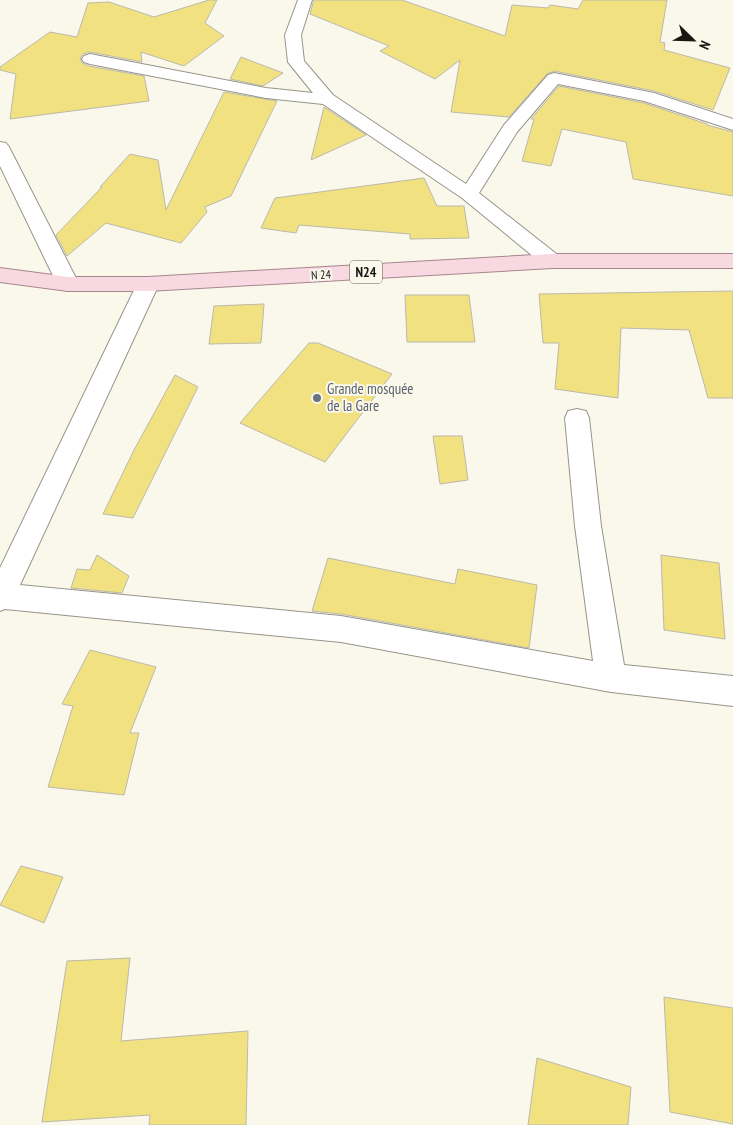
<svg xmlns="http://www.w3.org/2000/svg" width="733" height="1125" font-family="'PT Sans Narrow',sans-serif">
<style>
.building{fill:#f2e180;stroke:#bbb9ad}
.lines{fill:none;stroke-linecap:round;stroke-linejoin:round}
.minor-casing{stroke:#979589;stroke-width:2}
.major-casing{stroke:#a7858d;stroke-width:2}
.minor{fill:#fff;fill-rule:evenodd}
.major{fill:#f8d9e2;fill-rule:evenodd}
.worship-dot{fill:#6b7280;stroke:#faf8eb;stroke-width:2}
.labels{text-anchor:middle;stroke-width:4;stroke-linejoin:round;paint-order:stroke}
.far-street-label{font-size:12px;fill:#181713;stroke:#faf8eb}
.shield{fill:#faf8eb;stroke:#5c5a54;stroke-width:1}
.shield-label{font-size:14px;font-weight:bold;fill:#181713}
.worship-label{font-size:15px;fill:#5b616d;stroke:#faf8eb;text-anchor:start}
</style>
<rect width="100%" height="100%" fill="#faf8eb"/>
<path class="building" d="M 209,0 L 217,0 L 205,23 L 224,36 L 184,66 L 141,52 L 142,62 L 90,52 L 83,54 L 80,58 L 82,63 L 89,66 L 144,76 L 149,101 L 10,119 L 16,74 L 0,70 L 0,67 L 50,32 L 77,37 L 88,3 L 109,2 L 154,17 Z
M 314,0 L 402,0 L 505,36 L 512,5 L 548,8 L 550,5 L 578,9 L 583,0 L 667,0 L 660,42 L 665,43 L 664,50 L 730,68 L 713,110 L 654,91 L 554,71 L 547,74 L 509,117 L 451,112 L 460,60 L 435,79 L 380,51 L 389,46 L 310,14 Z
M 241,57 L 283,73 L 263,86 L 230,79 Z
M 559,86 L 644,103 L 707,124 L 707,125 L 733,132 L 733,196 L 633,179 L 626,142 L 562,129 L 551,166 L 522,161 L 534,119 L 531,119 Z
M 224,92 L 277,101 L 231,196 L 205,207 L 207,212 L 181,243 L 106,223 L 67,256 L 56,235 L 102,187 L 100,187 L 130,154 L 158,160 L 166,210 Z
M 324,107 L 366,135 L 311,160 Z
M 424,178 L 437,206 L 464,206 L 469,238 L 410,239 L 410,234 L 299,225 L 296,233 L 261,228 L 275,198 Z
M 733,291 L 733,398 L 708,398 L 689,330 L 621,328 L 618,398 L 555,389 L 559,343 L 543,343 L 539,294 Z
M 405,295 L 469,295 L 475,342 L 407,342 Z
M 264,304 L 261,343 L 209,344 L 214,306 Z
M 309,343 L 318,343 L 392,374 L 325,462 L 240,423 Z
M 175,375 L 198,387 L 133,518 L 103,514 L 134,450 Z
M 433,436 L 462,436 L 468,480 L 440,484 Z
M 97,555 L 129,576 L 122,593 L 71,588 L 77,569 L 90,570 Z
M 661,555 L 719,563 L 725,639 L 664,630 Z
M 328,558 L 455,584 L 458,569 L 537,585 L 529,648 L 341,614 L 312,611 Z
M 90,650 L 156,667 L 130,733 L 139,733 L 124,795 L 48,787 L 73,706 L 62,704 Z
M 21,866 L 63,877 L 44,923 L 0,905 Z
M 130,958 L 121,1041 L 248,1031 L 246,1125 L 149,1125 L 150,1115 L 42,1122 L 67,961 Z
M 664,997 L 733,1008 L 733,1124 L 670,1112 Z
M 537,1058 L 631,1087 L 628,1125 L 528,1125 Z"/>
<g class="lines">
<g class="minor-casing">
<path id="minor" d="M 298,0 L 312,0 L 301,35 L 304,61 L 333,95 L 466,184 L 504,125 L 548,75 L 554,73 L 654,93 L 733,119 L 733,130 L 644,101 L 558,84 L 517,132 L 479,193 L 559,256 L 562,261 L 559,266 L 552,268 L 545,266 L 462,198 L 323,104 L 266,98 L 90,64 L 84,62 L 82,59 L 84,56 L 90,54 L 266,88 L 313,93 L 288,62 L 285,35 Z
M 0,142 L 6,143 L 9,147 L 79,284 L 75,289 L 68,291 L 61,289 L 57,284 L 0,166 Z
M 148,277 L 155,279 L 159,284 L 20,585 L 341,616 L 593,661 L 575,526 L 565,418 L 568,411 L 577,409 L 586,411 L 589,418 L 601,526 L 624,665 L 733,676 L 733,706 L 611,692 L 341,642 L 5,609 L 0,611 L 0,568 L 137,284 L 141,279 Z"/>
</g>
<g class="major-casing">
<path id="major" d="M 552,254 L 733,254 L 733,268 L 552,268 L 148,291 L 68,291 L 0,282 L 0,268 L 68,277 L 148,277 Z"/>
</g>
<use href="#minor" class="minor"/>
<use href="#major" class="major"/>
</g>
<circle class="worship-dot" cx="317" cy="398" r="5"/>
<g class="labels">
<g class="far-street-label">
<text transform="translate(321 275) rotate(-3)" y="4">N 24</text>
</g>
<rect class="shield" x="350" y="260.5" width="32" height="23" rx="4"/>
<g class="shield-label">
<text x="366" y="277">N24</text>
</g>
<g class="worship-label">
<text x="327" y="394">Grande mosquée<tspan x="327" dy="17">de la Gare</tspan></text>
</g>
</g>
<g transform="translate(693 40) rotate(113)" stroke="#faf8eb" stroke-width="4" paint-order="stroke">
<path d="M0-4L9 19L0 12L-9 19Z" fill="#181713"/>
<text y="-8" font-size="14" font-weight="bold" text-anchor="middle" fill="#181713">N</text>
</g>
</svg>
